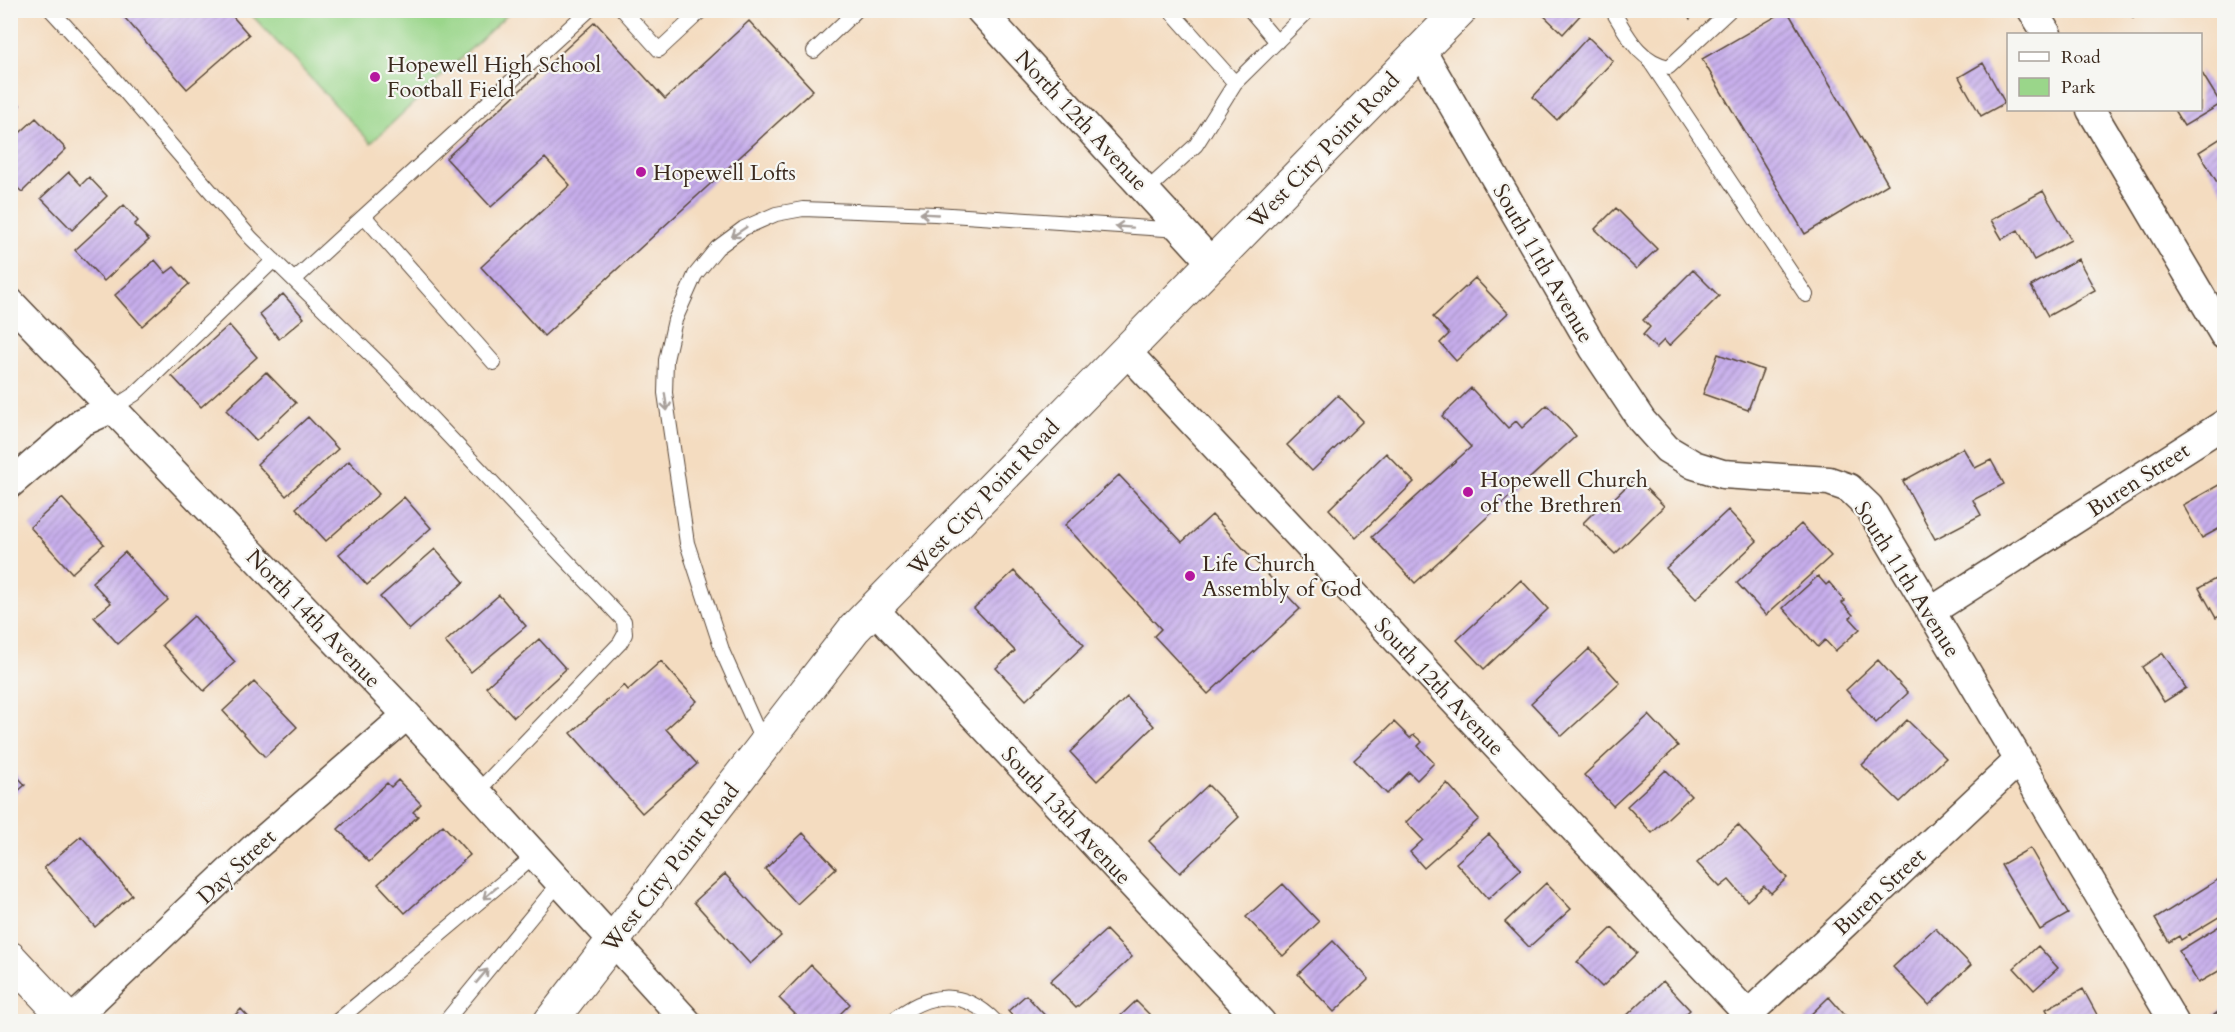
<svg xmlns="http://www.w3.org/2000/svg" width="2235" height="1032" font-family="Cardo,serif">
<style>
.green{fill:#9ad68a;stroke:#6a8054;stroke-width:1.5}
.building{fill:url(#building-hatch)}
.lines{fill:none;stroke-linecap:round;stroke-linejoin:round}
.service-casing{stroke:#574536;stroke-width:16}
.minor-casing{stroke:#574536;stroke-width:31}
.tertiary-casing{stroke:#574536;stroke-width:35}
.secondary-casing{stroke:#574536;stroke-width:35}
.service{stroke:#fff;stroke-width:14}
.minor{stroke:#fff;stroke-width:28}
.tertiary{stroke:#fff;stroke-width:33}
.secondary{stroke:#fff;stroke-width:33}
.oneway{stroke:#a79f9a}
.poi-dot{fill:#b5179e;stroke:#f6f6f2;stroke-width:2}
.labels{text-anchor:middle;stroke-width:4.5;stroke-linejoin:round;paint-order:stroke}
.poi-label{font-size:22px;fill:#3b2a1e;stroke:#f6f6f2;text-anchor:start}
.street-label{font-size:22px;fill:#3b2a1e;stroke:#f6f6f2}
</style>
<defs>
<pattern id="building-hatch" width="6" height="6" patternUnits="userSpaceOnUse" patternTransform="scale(1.5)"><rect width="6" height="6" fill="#c7aeec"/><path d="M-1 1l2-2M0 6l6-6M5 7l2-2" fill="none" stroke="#a38ebf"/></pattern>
</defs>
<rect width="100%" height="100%" fill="#f6f6f2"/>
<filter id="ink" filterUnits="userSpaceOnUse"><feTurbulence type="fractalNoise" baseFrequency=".0167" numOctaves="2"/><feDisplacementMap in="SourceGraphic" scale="12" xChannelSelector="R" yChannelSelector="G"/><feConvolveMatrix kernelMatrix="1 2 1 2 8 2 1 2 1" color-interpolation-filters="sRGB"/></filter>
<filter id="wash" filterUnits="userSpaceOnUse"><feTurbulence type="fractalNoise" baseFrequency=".008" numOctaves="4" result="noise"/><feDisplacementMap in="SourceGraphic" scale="24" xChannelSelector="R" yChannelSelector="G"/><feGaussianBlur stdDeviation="1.35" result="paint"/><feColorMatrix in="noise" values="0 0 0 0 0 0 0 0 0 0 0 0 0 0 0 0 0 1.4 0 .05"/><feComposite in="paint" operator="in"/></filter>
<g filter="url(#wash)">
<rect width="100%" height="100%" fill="#f4dcc0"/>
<path class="green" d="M 248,11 L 511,11 L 371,143 Z"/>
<g id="blocks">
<path class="building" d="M 118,10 L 227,10 L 249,35 L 187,89 Z
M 1538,10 L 1585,10 L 1563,34 Z
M 1685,10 L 1698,10 L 1690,19 Z
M 1787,10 L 1888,184 L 1805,234 L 1702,59 Z
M 2129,10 L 2146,10 L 2133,18 Z
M 749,21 L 813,90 L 544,336 L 481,267 L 570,185 L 545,158 L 491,207 L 446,158 L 595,22 L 665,99 Z
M 1588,37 L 1613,61 L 1557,120 L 1533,97 Z
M 1983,63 L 2005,103 L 1981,116 L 1959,77 Z
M 2200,70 L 2221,104 L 2184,126 L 2174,110 L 2200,110 Z
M 10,94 L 20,105 L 10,114 Z
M 36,118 L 66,149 L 22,192 L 10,181 L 10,142 Z
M 2224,136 L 2224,194 L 2199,152 Z
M 69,172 L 81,185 L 89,177 L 107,196 L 72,230 L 41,198 Z
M 2043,191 L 2071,240 L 2034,260 L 2018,230 L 2002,239 L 1991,220 Z
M 124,205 L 138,221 L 134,225 L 149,240 L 104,281 L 75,250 Z
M 1616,208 L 1657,249 L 1636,269 L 1595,229 Z
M 2078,259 L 2095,290 L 2048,316 L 2031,286 Z
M 155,260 L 166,273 L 174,267 L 189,284 L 142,326 L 115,295 Z
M 1693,270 L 1719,296 L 1669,346 L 1664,340 L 1656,348 L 1643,335 L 1650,327 L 1643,320 Z
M 1475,278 L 1508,313 L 1456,361 L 1440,343 L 1449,334 L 1433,317 Z
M 283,294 L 304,318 L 279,339 L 259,314 Z
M 229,325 L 257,357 L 201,407 L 172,376 Z
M 1718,354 L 1763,370 L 1748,410 L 1703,394 Z
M 266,372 L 296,403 L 256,441 L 226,410 Z
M 1471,388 L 1508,428 L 1516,421 L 1522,428 L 1547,405 L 1576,436 L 1415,583 L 1372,537 L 1471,447 L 1442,416 Z
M 1338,395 L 1363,421 L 1312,471 L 1287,445 Z
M 308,417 L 338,449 L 286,496 L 257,464 Z
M 1963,448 L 1975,468 L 1991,460 L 2004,484 L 1973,500 L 1981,515 L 1935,539 L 1903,481 Z
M 1386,453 L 1414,482 L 1356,538 L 1329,509 Z
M 349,461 L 379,494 L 326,541 L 296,508 Z
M 1119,475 L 1182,542 L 1212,515 L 1300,609 L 1208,694 L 1154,636 L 1161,629 L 1065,525 Z
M 1635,478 L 1664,506 L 1615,554 L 1583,523 L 1600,506 L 1603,509 Z
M 2224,482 L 2224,526 L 2202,538 L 2183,505 Z
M 404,497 L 431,528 L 367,585 L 339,554 Z
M 62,498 L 104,544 L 72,573 L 30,527 Z
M 1728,510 L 1757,541 L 1696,599 L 1666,568 Z
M 1801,524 L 1831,556 L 1766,615 L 1737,583 Z
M 435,549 L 464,582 L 409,630 L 380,597 Z
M 125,552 L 168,600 L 118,644 L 94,617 L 111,603 L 92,582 Z
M 1014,571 L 1084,645 L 1026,700 L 996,668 L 1015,651 L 974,608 Z
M 2224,574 L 2224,614 L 2216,618 L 2199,588 Z
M 1818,576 L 1826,585 L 1829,582 L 1845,601 L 1842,603 L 1853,615 L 1850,618 L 1860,629 L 1835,651 L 1825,640 L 1818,647 L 1783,608 Z
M 1521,580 L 1548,609 L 1484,669 L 1457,640 Z
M 499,595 L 526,626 L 471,672 L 445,642 Z
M 194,616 L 235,662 L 204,691 L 162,645 Z
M 539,639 L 566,669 L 514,717 L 486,687 Z
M 1589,649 L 1620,683 L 1562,736 L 1531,703 Z
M 2163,653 L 2186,688 L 2164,702 L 2142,667 Z
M 1878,660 L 1908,693 L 1876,723 L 1846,690 Z
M 661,661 L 697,701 L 666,729 L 697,764 L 642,813 L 571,733 L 624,685 L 628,690 Z
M 254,682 L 297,727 L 265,757 L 223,711 Z
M 1127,697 L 1154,726 L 1097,781 L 1070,752 Z
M 1649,715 L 1678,746 L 1613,806 L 1584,775 Z
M 1907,720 L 1946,758 L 1900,802 L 1862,765 Z
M 1394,722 L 1410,738 L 1414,735 L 1422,742 L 1418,746 L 1434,763 L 1417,780 L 1409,772 L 1387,794 L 1354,760 Z
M 10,768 L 25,785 L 10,798 Z
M 1666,770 L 1691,796 L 1652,833 L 1627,806 Z
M 398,780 L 421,804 L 413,812 L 418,816 L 369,862 L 338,829 L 387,783 L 391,787 Z
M 1447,783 L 1479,819 L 1424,868 L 1410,852 L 1423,840 L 1406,822 Z
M 1208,785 L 1239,817 L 1180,873 L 1149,841 Z
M 443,825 L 470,855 L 405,913 L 378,884 Z
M 1738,825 L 1787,878 L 1771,893 L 1764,886 L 1747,901 L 1729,880 L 1720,887 L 1697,863 Z
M 803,833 L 836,868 L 797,904 L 765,869 Z
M 1489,834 L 1521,869 L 1488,899 L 1456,863 Z
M 81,836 L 132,895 L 95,927 L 44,868 Z
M 2030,848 L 2068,914 L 2040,930 L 2001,865 Z
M 725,874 L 781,936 L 750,964 L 694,902 Z
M 2222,877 L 2224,881 L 2223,909 L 2224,914 L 2181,940 L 2179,936 L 2169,942 L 2155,919 Z
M 1546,883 L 1571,909 L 1529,947 L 1505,922 Z
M 1283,884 L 1319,922 L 1283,956 L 1246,917 Z
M 2224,923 L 2224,968 L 2198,983 L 2179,951 Z
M 1612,928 L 1637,953 L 1602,987 L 1577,962 Z
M 1935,928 L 1971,965 L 1929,1005 L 1893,967 Z
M 1106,930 L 1132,957 L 1076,1008 L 1050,981 Z
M 1333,941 L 1369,979 L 1334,1012 L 1298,974 Z
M 2038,946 L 2058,968 L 2034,990 L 2014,968 Z
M 811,965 L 850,1004 L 832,1022 L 803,1022 L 779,998 Z
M 1663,981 L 1690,1010 L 1677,1022 L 1620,1022 Z
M 2083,989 L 2101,1022 L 2053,1022 L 2046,1009 Z
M 1026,995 L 1051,1022 L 1018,1022 L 1008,1011 Z
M 1829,997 L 1851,1022 L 1803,1022 Z
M 1136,1001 L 1153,1018 L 1150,1022 L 1114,1022 Z
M 2224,1008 L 2224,1022 L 2218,1022 L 2214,1015 Z
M 241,1009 L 253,1022 L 228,1022 Z"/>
</g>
</g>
<g filter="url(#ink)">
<use href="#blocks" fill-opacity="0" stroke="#574536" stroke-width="1.5"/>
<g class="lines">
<g class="service-casing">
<path id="service" d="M 51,10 L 108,72 L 251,238 L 384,368 L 624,621 L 625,634 L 620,643 L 477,792
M 623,10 L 659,50 L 702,10
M 1170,10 L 1235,83
M 1250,10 L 1277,42
M 1612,10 C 1627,34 1638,61 1669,67 L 1730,10
M 814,51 L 857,10
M 1649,60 L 1806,295
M 1146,191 L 1196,145 L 1235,83 L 1309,10
M 364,216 L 494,363
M 294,280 L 589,10
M 113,408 L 135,394 L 274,260
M 763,743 L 723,653 L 687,543 L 665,393 L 666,360 L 675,320 L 695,275 L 717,248 L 744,228 L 776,214 L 803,209 L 935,214 L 1180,230
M 336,1022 L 535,855
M 445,1022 L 559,883
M 891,1022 C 926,992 962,987 996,1022"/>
</g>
<g class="minor-casing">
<path id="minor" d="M 980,10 L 1212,263
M 2032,10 L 2047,34
M 1421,50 L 1594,349 L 1642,421 L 1667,449 L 1694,465 L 1723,474 L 1829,481 L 1849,488 L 1869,507 L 2174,1022
M 2091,110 L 2224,335
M 10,302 L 407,715 L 687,1022
M 1126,351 L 1755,1022
M 10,484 L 82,422 L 113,408
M 873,608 L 1261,1022
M 1930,612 L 2224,424
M 70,1022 L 254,848 L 407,715
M 1740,1022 L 2018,761"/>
</g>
<g class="tertiary-casing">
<path id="tertiary" d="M 550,1022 L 854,629 L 1460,10"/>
</g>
<g class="secondary-casing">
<path id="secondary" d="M 10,958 L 70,1022"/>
</g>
<use href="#service" class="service"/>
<use href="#minor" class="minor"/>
<use href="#tertiary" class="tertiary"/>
<use href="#secondary" class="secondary"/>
</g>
<defs><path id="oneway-shaft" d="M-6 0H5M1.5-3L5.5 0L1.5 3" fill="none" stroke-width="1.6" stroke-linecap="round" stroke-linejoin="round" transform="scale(1.5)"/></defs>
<g class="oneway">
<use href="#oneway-shaft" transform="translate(929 214) rotate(-177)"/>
<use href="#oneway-shaft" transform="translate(1124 227) rotate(-176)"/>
<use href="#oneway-shaft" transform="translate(739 232) rotate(146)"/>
<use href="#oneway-shaft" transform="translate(666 402) rotate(82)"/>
<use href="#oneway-shaft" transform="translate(490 893) rotate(140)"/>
<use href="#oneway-shaft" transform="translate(482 976) rotate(-50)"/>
</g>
</g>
<g class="poi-dot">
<circle cx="375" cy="77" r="6"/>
<circle cx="641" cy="172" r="6"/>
<circle cx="1468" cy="492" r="6"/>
<circle cx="1190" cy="576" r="6"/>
</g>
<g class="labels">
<g class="poi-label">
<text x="387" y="72">Hopewell High School<tspan x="387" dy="25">Football Field</tspan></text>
<text x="653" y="180">Hopewell Lofts</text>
<text x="1480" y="487">Hopewell Church<tspan x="1480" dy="25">of the Brethren</tspan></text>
<text x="1202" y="571">Life Church<tspan x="1202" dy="25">Assembly of God</tspan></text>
</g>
<g class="street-label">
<text transform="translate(1082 120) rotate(47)" y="8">North 12th Avenue</text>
<text transform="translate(1323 150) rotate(-46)" y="8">West City Point Road</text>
<text transform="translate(1544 263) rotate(60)" y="8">South 11th Avenue</text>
<text transform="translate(2138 479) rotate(-33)" y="8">Buren Street</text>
<text transform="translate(983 497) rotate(-46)" y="8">West City Point Road</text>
<text transform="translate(1908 579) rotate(58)" y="8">South 11th Avenue</text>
<text transform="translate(314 618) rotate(46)" y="8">North 14th Avenue</text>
<text transform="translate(1440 686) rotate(47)" y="8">South 12th Avenue</text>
<text transform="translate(1067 815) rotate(47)" y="8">South 13th Avenue</text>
<text transform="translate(236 866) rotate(-43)" y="8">Day Street</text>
<text transform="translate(670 867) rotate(-52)" y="8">West City Point Road</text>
<text transform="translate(1879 891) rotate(-43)" y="8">Buren Street</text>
</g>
</g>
<rect width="2235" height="1032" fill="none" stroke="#f6f6f2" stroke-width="36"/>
<rect x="2007" y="33" width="195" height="78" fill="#f6f6f2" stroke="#aba49d" stroke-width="1.5"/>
<rect x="2019" y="52" width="30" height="9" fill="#ffffff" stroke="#aba49d" stroke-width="1.5"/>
<text x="2061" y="63" font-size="18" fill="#3b2a1e">Road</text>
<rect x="2019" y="78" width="30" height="18" fill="#9ad68a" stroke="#aba49d" stroke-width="1.5"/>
<text x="2061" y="93" font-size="18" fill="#3b2a1e">Park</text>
</svg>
